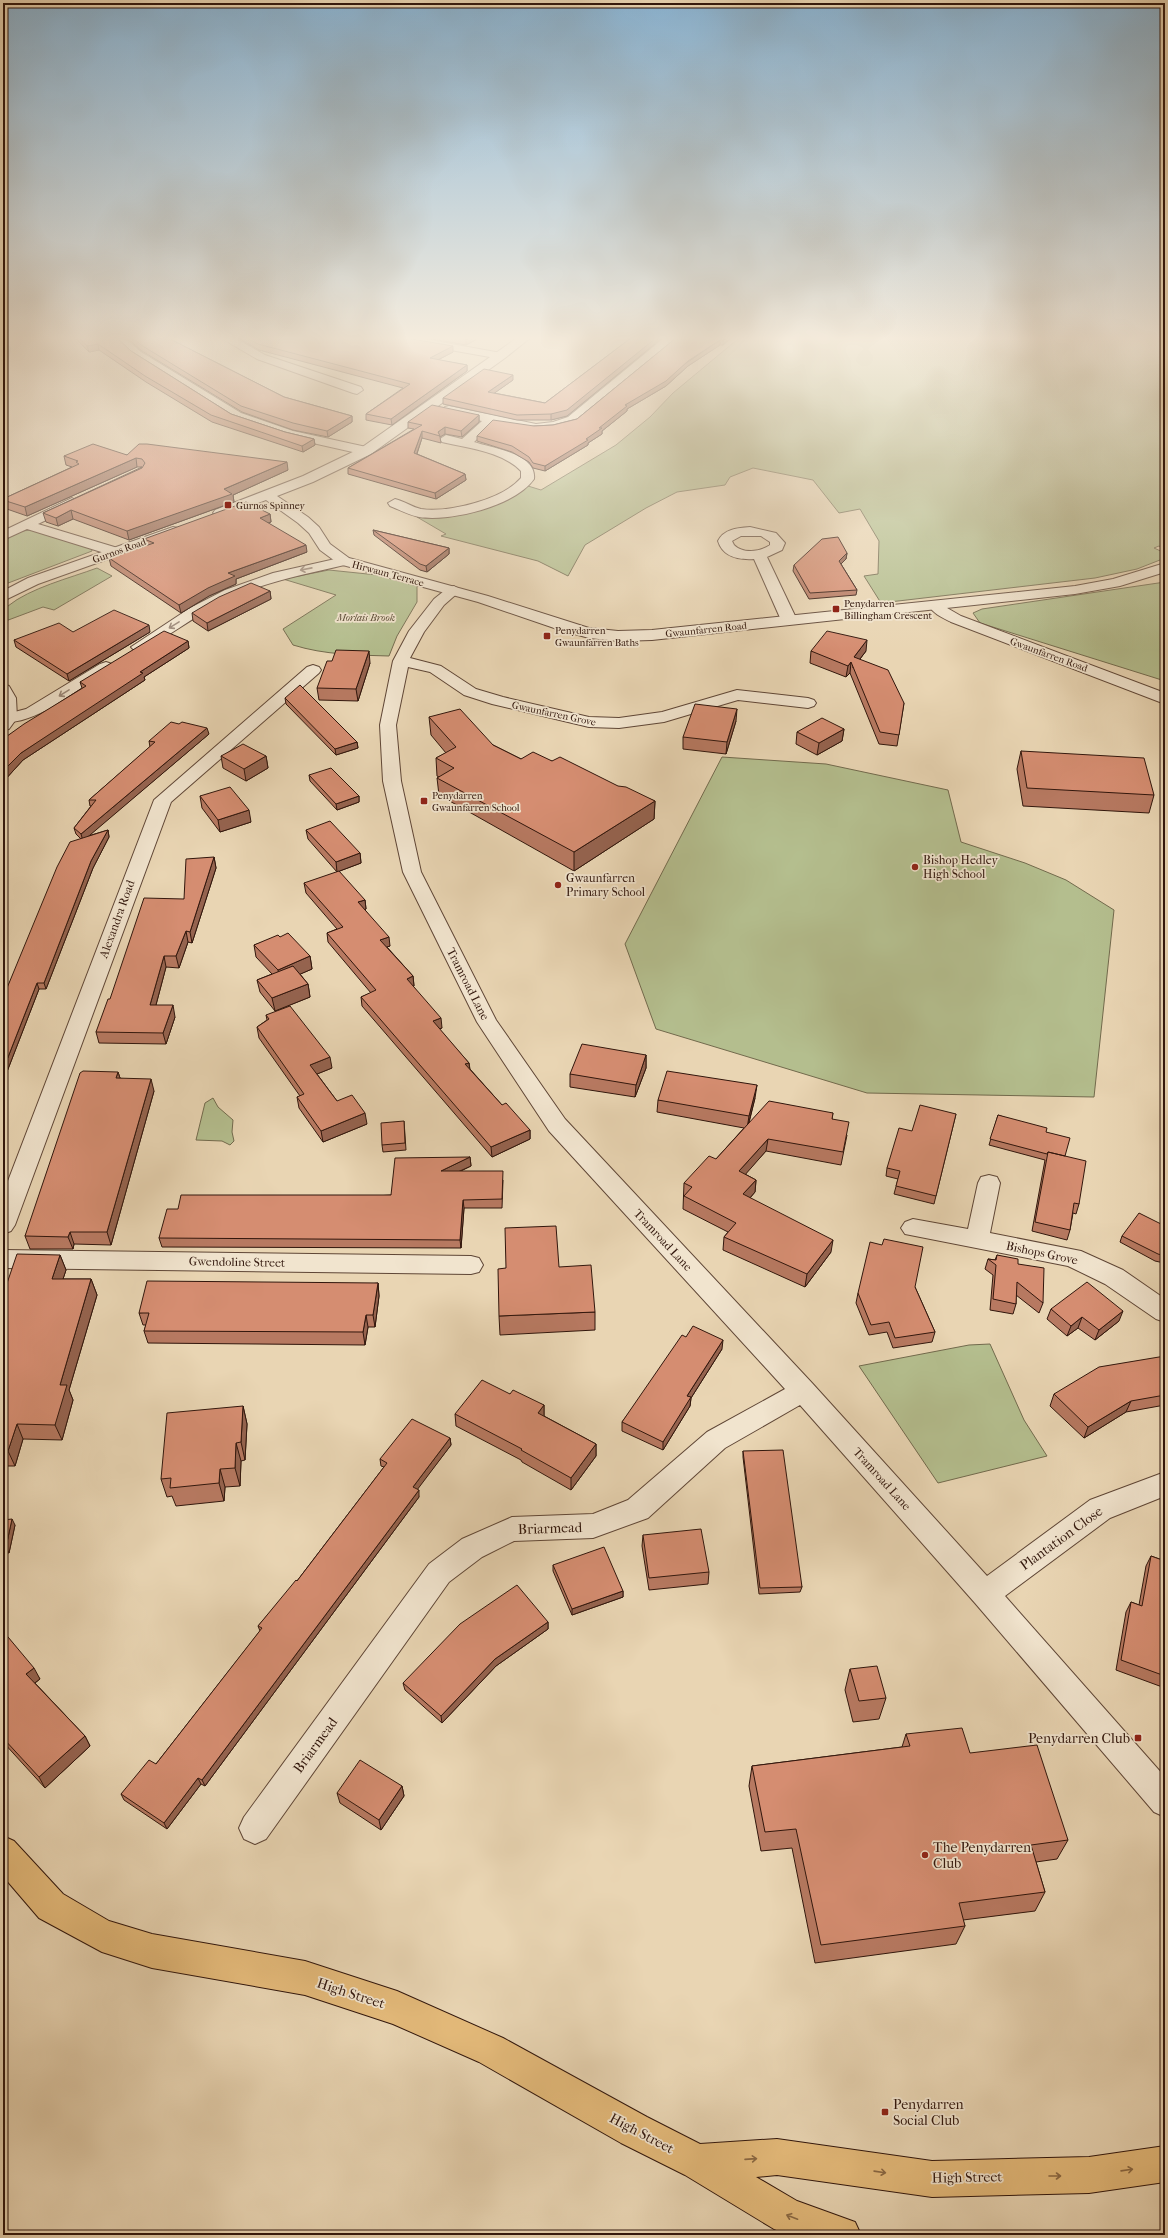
<svg xmlns="http://www.w3.org/2000/svg" width="1168" height="2238" font-family="'IM FELL French Canon',serif">
<style>
.green{fill:#b4be8e;stroke:#726a4d}
.lines{fill:none;stroke-linecap:round;stroke-linejoin:round}
.stream{stroke:#727673;stroke-width:4.5}
.minor-casing{stroke:#5f4636;stroke-width:2}
.tertiary-casing{stroke:#5f4636;stroke-width:2}
.primary-casing{stroke:#31160c;stroke-width:2}
.minor{fill:#f1e4ce;fill-rule:evenodd}
.tertiary{fill:#f1e4ce;fill-rule:evenodd}
.primary{fill:#e4ba7a;fill-rule:evenodd}
.wall{fill:#b77961;stroke:#31160c}
.shaded-wall{fill:#95634f;stroke:#31160c}
.building{fill:#d58d71;stroke:#31160c}
.oneway{stroke:#9b8777}
.oneway2{stroke:#8a6843}
.poi-dot{fill:#8f2418;stroke:#f1e4ce;stroke-width:1.5}
.labels{text-anchor:middle;stroke-width:3.5;stroke-linejoin:round;paint-order:stroke}
.far-poi-label{font-size:10px;fill:#31160c;stroke:#f1e4ce;text-anchor:start}
.far-street-label{font-size:10px;fill:#31160c;stroke:#f1e4ce}
.far-park-label{font-size:10px;font-style:italic;fill:#584833;stroke:#f1e4ce}
.poi-label{font-size:12px;fill:#31160c;stroke:#f1e4ce;text-anchor:start}
.street-label{font-size:12px;fill:#31160c;stroke:#f1e4ce}
.near-street-label{font-size:14px;fill:#31160c;stroke:#f1e4ce}
.near-poi-label{font-size:14px;fill:#31160c;stroke:#f1e4ce;text-anchor:start}
</style>
<rect width="100%" height="100%" fill="#e9d5b3"/>
<filter id="stains"><feTurbulence type="fractalNoise" baseFrequency=".005" numOctaves="4"/><feColorMatrix values="0 0 0 0 .2 0 0 0 0 .09 0 0 0 0 .02 0 0 0 .5 -.17"/></filter>
<radialGradient id="worn" r=".72"><stop offset=".6" stop-color="#630" stop-opacity="0"/><stop offset="1" stop-color="#630" stop-opacity=".3"/></radialGradient>
<path class="green" d="M 739,338 L 1165,338 L 1165,467 L 1161,469 L 1165,471 L 1165,549 L 1159,546 L 1154,548 L 1165,553 L 1165,558 L 1137,569 L 1095,578 L 881,603 L 864,576 L 878,574 L 879,541 L 860,509 L 839,513 L 813,480 L 753,468 L 730,477 L 725,485 L 677,492 L 646,508 L 585,545 L 568,576 L 538,561 L 441,536 L 446,534 L 417,517 L 440,517 L 513,497 L 528,486 L 541,490 L 616,445 L 650,417 L 673,393 Z
M 32,530 L 91,547 L 92,551 L 3,585 L 3,540 L 22,531 Z
M 97,568 L 112,576 L 54,610 L 43,607 L 3,622 C 3,616 3,610 8,606 C 30,588 70,578 97,568 Z
M 329,570 L 377,575 L 417,586 L 417,602 L 397,636 L 389,656 C 357,655 325,655 293,645 L 283,629 L 336,595 L 283,579 Z
M 1165,582 L 1165,681 L 980,623 L 973,613 L 982,609 Z
M 722,757 L 826,764 L 948,790 L 961,842 L 1025,863 L 1066,880 L 1114,910 L 1094,1097 L 867,1093 L 656,1029 L 625,944 Z
M 213,1098 L 218,1107 L 233,1120 L 232,1132 L 234,1141 L 230,1145 L 222,1141 L 196,1140 L 205,1103 Z
M 990,1344 L 1024,1420 L 1047,1456 L 938,1483 L 859,1366 L 969,1345 Z"/>
<g class="lines">
<path class="stream" d="M 3,344 L 9,348 L 3,373"/>
<g class="minor-casing">
<path id="minor" d="M 112,338 L 125,338 L 141,352 L 241,413 L 293,431 L 371,448 L 372,451 L 366,455 L 286,437 L 233,419 L 133,356 Z
M 221,338 L 235,338 L 265,355 L 361,387 L 363,390 L 357,394 L 353,393 L 257,359 Z
M 394,338 L 419,338 L 501,353 L 507,356 L 501,359 L 400,341 Z
M 664,338 L 676,338 L 676,341 L 576,423 L 555,430 L 536,432 L 494,423 L 474,442 C 491,448 537,453 534,479 C 515,506 451,522 419,517 C 409,515 400,510 390,506 L 388,503 L 395,499 C 404,501 412,507 421,509 C 448,513 502,500 521,478 L 521,471 C 502,451 466,448 442,442 L 440,439 L 446,435 L 462,439 L 482,421 L 445,413 L 443,410 L 445,407 L 449,406 L 536,424 L 553,422 L 568,417 Z
M 72,498 L 79,502 L 77,505 L 38,524 L 121,549 L 123,552 L 121,555 L 111,555 L 27,529 L 3,540 L 3,531 Z
M 750,527 L 776,533 L 785,543 L 782,550 L 767,557 L 797,620 L 794,623 L 784,623 L 781,620 L 754,559 C 738,560 723,557 718,541 C 724,529 737,528 750,527 ZM 741,536 L 761,536 L 770,542 L 770,545 C 760,552 743,554 734,545 L 732,541 Z
M 344,557 L 351,561 L 349,564 C 311,573 273,580 237,595 C 204,609 175,632 144,650 L 134,650 L 131,647 L 190,608 L 225,590 L 273,573 Z
M 454,586 L 461,590 L 444,605 L 424,632 L 410,658 L 441,666 L 476,689 L 503,697 L 589,717 L 619,718 L 662,712 L 737,690 L 808,698 L 814,700 L 816,703 L 814,706 L 808,708 L 738,700 L 664,722 L 619,728 L 589,727 L 492,704 L 464,695 L 430,672 L 408,667 L 396,725 L 401,781 L 421,872 L 496,1020 L 565,1119 L 812,1383 L 987,1576 L 1090,1500 L 1165,1472 L 1165,1496 L 1110,1518 L 1005,1596 L 1165,1777 L 1165,1817 L 1154,1812 L 975,1603 L 800,1405 L 725,1448 L 648,1518 L 593,1538 L 514,1541 L 482,1557 L 449,1582 L 266,1839 L 255,1844 L 244,1839 L 239,1828 L 244,1817 L 429,1564 L 462,1539 L 512,1517 L 593,1514 L 628,1500 L 707,1432 L 785,1389 L 549,1131 L 477,1022 L 403,872 L 383,781 L 380,725 L 393,661 L 409,631 L 434,599 L 449,587 Z
M 935,601 L 961,616 L 1165,693 L 1165,704 L 951,622 C 941,617 934,614 928,605 L 930,602 Z
M 106,662 L 112,664 L 114,667 L 112,670 C 89,684 28,729 3,721 L 3,715 L 26,709 L 100,664 Z
M 313,665 L 319,667 L 321,670 L 319,673 L 171,802 L 15,1225 L 11,1231 L 3,1234 L 3,1194 L 154,800 L 307,667 Z
M 989,1175 L 997,1177 L 1000,1183 L 990,1233 L 1081,1251 L 1123,1270 L 1165,1299 L 1165,1322 L 1156,1319 L 1105,1284 L 1068,1266 L 905,1234 L 901,1228 L 905,1222 L 913,1219 L 968,1229 L 978,1183 L 981,1177 Z
M 3,1250 L 471,1256 L 479,1258 L 483,1265 L 479,1272 L 471,1274 L 3,1268 Z"/>
</g>
<g class="tertiary-casing">
<path id="tertiary" d="M 517,338 L 530,338 L 505,358 L 371,454 L 313,482 L 277,496 L 308,517 L 319,527 L 330,544 L 349,558 L 488,596 L 589,628 L 618,631 L 652,630 L 1075,586 L 1113,579 L 1165,563 L 1165,572 L 1120,586 L 1075,594 L 652,640 L 618,641 L 589,638 L 560,630 L 478,602 L 339,564 L 320,550 L 309,533 L 298,523 L 266,500 L 220,517 L 213,513 L 215,510 L 303,476 L 361,448 Z
M 173,527 L 178,528 L 180,531 L 178,534 L 38,584 L 3,601 L 3,591 L 28,578 Z
M 3,684 L 9,686 L 16,698 L 17,718 L 9,729 L 3,730 Z"/>
</g>
<g class="primary-casing">
<path id="primary" d="M 3,1836 L 14,1841 L 63,1894 L 109,1921 L 152,1934 L 305,1961 L 397,1991 L 503,2038 L 647,2117 L 700,2144 L 777,2139 L 932,2161 L 1089,2157 L 1165,2146 L 1165,2182 L 1089,2193 L 932,2197 L 777,2175 L 756,2177 L 797,2201 L 855,2222 L 861,2235 L 788,2235 L 774,2229 L 685,2175 L 621,2143 L 479,2062 L 393,2024 L 305,1995 L 152,1968 L 102,1952 L 39,1918 L 3,1876 Z"/>
</g>
<use href="#minor" class="minor"/>
<use href="#tertiary" class="tertiary"/>
<use href="#primary" class="primary"/>
</g>
<path class="wall" d="M 75,338 L 117,338 L 131,351 L 231,414 L 285,432 L 314,439 L 315,445 L 303,452 L 212,422 L 146,382 L 99,350 L 89,352 Z
M 127,338 L 168,338 L 284,397 L 352,416 L 352,422 L 328,437 L 293,430 L 242,412 L 142,351 Z
M 238,338 L 406,338 L 453,352 L 438,360 L 467,365 L 467,371 L 392,425 L 366,420 L 366,414 L 403,388 L 259,350 Z
M 427,338 L 479,338 L 466,345 Z
M 631,338 L 662,338 L 567,416 L 551,420 L 517,420 L 443,404 L 443,398 L 513,380 L 494,393 L 545,403 Z
M 676,338 L 731,338 L 723,345 L 720,345 L 688,366 L 666,386 L 627,409 L 627,411 L 602,431 L 602,434 L 588,443 L 588,445 L 545,471 L 533,468 L 529,462 L 512,452 L 477,441 L 477,436 L 534,426 L 553,425 L 577,419 Z
M 479,415 L 479,422 L 462,437 L 445,434 L 440,437 L 441,443 L 422,438 L 417,454 L 465,474 L 466,480 L 436,499 L 348,474 L 348,468 L 414,429 L 408,428 L 408,422 Z
M 127,455 L 288,470 L 233,495 L 234,502 L 129,540 L 73,519 L 58,526 L 46,522 L 43,513 L 142,467 L 137,467 L 27,516 L 4,508 L 3,505 L 3,499 L 72,467 L 66,465 L 64,456 Z
M 270,514 L 271,522 L 268,523 L 307,552 L 236,579 L 236,584 L 209,596 L 181,613 L 111,566 L 109,558 L 145,545 L 144,539 Z
M 373,530 L 449,548 L 449,554 L 427,572 L 420,570 L 374,535 Z
M 847,553 L 846,559 L 841,564 L 857,590 L 856,595 L 809,599 L 793,571 L 794,565 Z
M 270,591 L 271,599 L 208,631 L 193,621 L 192,613 Z
M 150,632 L 69,681 L 16,647 L 14,640 Z
M 188,641 L 189,648 L 144,677 L 145,680 L 23,760 L 3,782 L 3,739 L 82,688 L 80,682 Z
M 811,651 L 866,651 L 860,659 L 904,703 L 897,746 L 879,744 L 850,673 L 846,677 L 810,663 Z
M 370,663 L 358,701 L 319,700 L 317,688 Z
M 285,698 L 357,742 L 358,748 L 336,755 L 286,704 Z
M 429,717 L 493,745 L 521,759 L 552,761 L 655,801 L 654,819 L 574,871 L 439,795 L 437,778 L 439,777 L 437,776 L 436,758 L 446,753 L 431,735 Z
M 736,721 L 726,754 L 683,749 L 683,737 Z
M 844,729 L 842,741 L 817,755 L 796,744 L 797,732 Z
M 209,734 L 88,836 L 108,830 L 109,837 L 93,868 L 46,989 L 39,989 L 3,1082 L 3,988 L 7,988 L 81,839 L 76,834 L 74,828 L 91,806 L 90,806 L 89,800 L 150,747 L 149,741 Z
M 1021,751 L 1154,795 L 1149,813 L 1023,806 L 1017,769 Z
M 221,756 L 266,756 L 268,768 L 246,781 L 223,768 Z
M 309,775 L 359,796 L 359,802 L 337,810 L 310,781 Z
M 200,796 L 251,822 L 220,832 L 202,808 Z
M 306,830 L 360,853 L 361,863 L 337,872 L 308,839 Z
M 214,857 L 216,868 L 192,943 L 188,942 L 179,968 L 166,967 L 156,1005 L 175,1017 L 166,1044 L 99,1043 L 96,1032 L 184,899 Z
M 304,883 L 365,900 L 366,909 L 365,910 L 390,946 L 387,947 L 413,976 L 414,986 L 413,986 L 442,1028 L 439,1029 L 469,1063 L 470,1069 L 502,1105 L 530,1130 L 530,1139 L 492,1157 L 362,1006 L 361,997 L 371,993 L 328,942 L 327,933 L 337,929 L 306,893 Z
M 280,937 L 310,956 L 312,969 L 300,974 L 308,984 L 310,997 L 275,1011 L 260,992 L 257,980 L 272,974 L 256,957 L 254,945 Z
M 266,1015 L 332,1068 L 317,1074 L 337,1101 L 367,1124 L 323,1142 L 299,1108 L 297,1097 L 300,1096 L 259,1038 L 257,1027 L 267,1020 Z
M 646,1055 L 646,1068 L 635,1097 L 570,1087 L 570,1074 Z
M 118,1072 L 120,1078 L 154,1091 L 111,1245 L 74,1244 L 73,1249 L 30,1249 L 25,1236 Z
M 755,1098 L 749,1123 L 833,1113 L 832,1119 L 847,1135 L 841,1165 L 766,1151 L 745,1174 L 756,1180 L 755,1192 L 750,1198 L 831,1252 L 805,1287 L 723,1250 L 724,1237 L 728,1232 L 683,1209 L 684,1183 L 716,1159 L 744,1128 L 657,1112 L 658,1100 Z
M 956,1114 L 934,1204 L 894,1194 L 898,1179 L 886,1176 L 887,1168 L 912,1131 Z
M 998,1115 L 1046,1132 L 1065,1156 L 1079,1204 L 1076,1214 L 1073,1213 L 1070,1230 L 1067,1240 L 1032,1231 L 1045,1160 L 989,1145 Z
M 404,1121 L 406,1150 L 383,1152 L 382,1145 Z
M 470,1157 L 471,1166 L 461,1171 L 503,1180 L 502,1208 L 464,1208 L 461,1248 L 162,1247 L 159,1238 L 178,1209 L 391,1195 Z
M 1165,1226 L 1165,1261 L 1164,1263 L 1155,1261 L 1120,1242 L 1122,1236 Z
M 60,1255 L 66,1270 L 63,1279 L 91,1279 L 97,1295 L 69,1390 L 73,1400 L 62,1440 L 23,1439 L 15,1466 L 3,1466 L 3,1295 Z
M 997,1255 L 1018,1264 L 1043,1303 L 1039,1313 L 1016,1295 L 1016,1304 L 1013,1314 L 990,1310 L 993,1275 L 985,1269 L 988,1259 L 995,1260 Z
M 378,1283 L 379,1296 L 375,1327 L 368,1327 L 365,1345 L 148,1343 L 144,1331 L 146,1325 L 143,1325 L 139,1313 Z
M 915,1287 L 935,1332 L 932,1342 L 893,1348 L 887,1332 L 869,1335 L 856,1303 L 858,1293 Z
M 1051,1309 L 1119,1321 L 1095,1340 L 1078,1328 L 1067,1336 L 1047,1319 Z
M 595,1312 L 595,1330 L 500,1335 L 499,1316 Z
M 686,1337 L 722,1349 L 691,1398 L 690,1406 L 663,1450 L 622,1431 L 622,1422 Z
M 1165,1356 L 1165,1405 L 1126,1412 L 1084,1438 L 1050,1406 L 1054,1394 Z
M 510,1394 L 544,1405 L 544,1416 L 596,1444 L 596,1456 L 571,1490 L 522,1462 L 521,1460 L 456,1426 L 455,1414 Z
M 243,1406 L 247,1424 L 245,1460 L 241,1461 L 240,1486 L 225,1487 L 224,1501 L 176,1506 L 172,1496 L 167,1497 L 161,1479 Z
M 450,1438 L 451,1445 L 417,1489 L 419,1497 L 205,1786 L 201,1784 L 167,1829 L 124,1800 L 121,1794 L 156,1764 L 260,1631 L 258,1626 L 297,1581 L 384,1467 L 381,1466 L 380,1459 Z
M 743,1451 L 802,1587 L 800,1592 L 759,1594 L 743,1457 Z
M 3,1520 L 15,1525 L 9,1553 L 3,1553 Z
M 643,1535 L 709,1572 L 708,1584 L 649,1590 L 642,1546 Z
M 1151,1556 L 1165,1561 L 1165,1688 L 1116,1670 L 1126,1612 L 1131,1602 L 1139,1605 L 1146,1566 Z
M 553,1565 L 623,1591 L 623,1597 L 572,1615 L 553,1571 Z
M 548,1622 L 548,1629 L 496,1666 L 442,1723 L 405,1690 L 403,1683 Z
M 3,1631 L 40,1679 L 35,1683 L 85,1736 L 90,1746 L 45,1788 L 3,1742 Z
M 850,1669 L 886,1698 L 879,1719 L 853,1722 L 845,1690 Z
M 906,1734 L 970,1753 L 1068,1840 L 1057,1859 L 1036,1862 L 1045,1892 L 1035,1911 L 963,1920 L 965,1926 L 956,1944 L 815,1963 L 792,1848 L 761,1851 L 749,1786 L 752,1766 L 902,1747 Z
M 402,1786 L 404,1796 L 381,1830 L 340,1803 L 337,1793 Z"/>
<path class="shaded-wall" d="M 468,338 L 479,338 L 466,345 L 466,339 Z
M 656,338 L 662,338 L 567,416 L 551,420 L 551,414 Z
M 726,338 L 731,338 L 723,345 L 723,340 Z
M 720,340 L 720,345 L 688,366 L 666,386 L 627,409 L 627,411 L 602,431 L 602,434 L 588,443 L 588,445 L 545,471 L 545,466 L 586,439 L 625,405 Z
M 98,344 L 99,350 L 89,352 L 87,346 Z
M 453,346 L 453,352 L 430,364 L 430,358 Z
M 467,365 L 467,371 L 392,425 L 391,419 Z
M 513,375 L 513,380 L 489,397 L 488,392 Z
M 479,415 L 479,422 L 462,437 L 461,431 Z
M 352,416 L 352,422 L 328,437 L 327,431 Z
M 445,427 L 445,434 L 440,437 L 438,432 Z
M 422,431 L 422,438 L 415,459 L 414,453 Z
M 314,439 L 315,445 L 303,452 L 302,446 Z
M 136,458 L 137,467 L 27,516 L 25,507 Z
M 287,462 L 288,470 L 233,495 L 234,502 L 129,540 L 127,531 Z
M 465,474 L 466,480 L 436,499 L 435,493 Z
M 71,510 L 73,519 L 58,526 L 56,518 Z
M 270,514 L 271,522 L 261,525 L 260,518 Z
M 306,545 L 307,552 L 236,579 L 236,584 L 209,596 L 181,613 L 179,605 L 228,573 Z
M 449,548 L 449,554 L 427,572 L 426,566 Z
M 847,553 L 846,559 L 838,567 L 839,561 Z
M 270,591 L 271,599 L 208,631 L 207,623 Z
M 149,625 L 150,632 L 69,681 L 67,674 Z
M 867,640 L 866,651 L 853,668 L 854,657 Z
M 188,641 L 189,648 L 144,677 L 145,680 L 23,760 L 3,782 L 3,771 L 21,753 L 140,672 Z
M 369,651 L 370,663 L 358,701 L 356,689 Z
M 851,662 L 850,673 L 846,677 L 848,666 Z
M 737,709 L 736,721 L 726,754 L 727,742 Z
M 207,728 L 209,734 L 83,841 L 81,834 Z
M 844,729 L 842,741 L 817,755 L 819,743 Z
M 357,742 L 358,748 L 336,755 L 335,749 Z
M 266,756 L 268,768 L 246,781 L 244,769 Z
M 359,796 L 359,802 L 337,810 L 336,804 Z
M 655,801 L 654,819 L 574,871 L 574,852 Z
M 249,810 L 251,822 L 220,832 L 218,820 Z
M 108,830 L 109,837 L 93,868 L 46,989 L 44,983 L 91,861 Z
M 360,853 L 361,863 L 337,872 L 336,862 Z
M 214,857 L 216,868 L 192,943 L 190,932 Z
M 365,900 L 366,909 L 359,912 L 358,902 Z
M 186,931 L 188,942 L 179,968 L 176,956 Z
M 389,937 L 390,946 L 381,949 L 380,940 Z
M 164,956 L 166,967 L 153,1016 L 150,1005 Z
M 310,956 L 312,969 L 280,983 L 278,970 Z
M 413,976 L 414,986 L 408,988 L 407,979 Z
M 37,983 L 39,989 L 3,1082 L 3,1070 Z
M 308,984 L 310,997 L 275,1011 L 272,998 Z
M 173,1005 L 175,1017 L 166,1044 L 163,1033 Z
M 441,1018 L 442,1028 L 434,1031 L 433,1021 Z
M 646,1055 L 646,1068 L 635,1097 L 636,1085 Z
M 330,1057 L 332,1068 L 312,1076 L 310,1065 Z
M 469,1063 L 470,1072 L 465,1064 Z
M 118,1072 L 122,1084 L 116,1078 Z
M 151,1079 L 154,1091 L 111,1245 L 107,1232 Z
M 757,1085 L 755,1098 L 747,1129 L 749,1116 Z
M 365,1113 L 367,1124 L 323,1142 L 321,1131 Z
M 530,1130 L 530,1139 L 492,1157 L 491,1147 Z
M 768,1139 L 766,1151 L 737,1184 L 739,1171 Z
M 470,1157 L 471,1166 L 442,1179 L 441,1171 Z
M 756,1180 L 755,1192 L 742,1207 L 743,1194 Z
M 463,1200 L 464,1208 L 461,1248 L 460,1240 Z
M 70,1232 L 74,1244 L 73,1249 L 68,1237 Z
M 833,1240 L 831,1252 L 805,1287 L 807,1274 Z
M 60,1255 L 66,1270 L 58,1294 L 52,1279 Z
M 91,1279 L 97,1295 L 69,1390 L 73,1400 L 62,1440 L 55,1425 L 60,1385 Z
M 378,1283 L 379,1296 L 375,1327 L 373,1315 Z
M 1123,1311 L 1119,1321 L 1095,1340 L 1099,1330 Z
M 366,1315 L 368,1327 L 365,1345 L 363,1332 Z
M 1082,1317 L 1078,1328 L 1067,1336 L 1071,1326 Z
M 723,1340 L 722,1349 L 691,1398 L 690,1406 L 663,1450 L 663,1442 L 687,1396 Z
M 1131,1401 L 1126,1412 L 1084,1438 L 1088,1427 Z
M 544,1405 L 544,1418 L 538,1413 Z
M 243,1406 L 247,1424 L 245,1460 L 241,1442 Z
M 17,1424 L 23,1439 L 15,1466 L 8,1451 Z
M 450,1438 L 451,1445 L 414,1494 L 413,1487 Z
M 236,1443 L 241,1461 L 240,1486 L 235,1468 Z
M 596,1444 L 596,1456 L 571,1490 L 571,1478 Z
M 220,1469 L 225,1487 L 224,1501 L 219,1483 Z
M 419,1490 L 419,1497 L 205,1786 L 202,1780 Z
M 12,1519 L 15,1525 L 9,1553 L 6,1547 Z
M 623,1591 L 623,1597 L 572,1615 L 572,1609 Z
M 548,1622 L 548,1629 L 496,1666 L 442,1723 L 441,1716 L 495,1659 Z
M 34,1668 L 40,1679 L 32,1685 L 26,1674 Z
M 85,1736 L 90,1746 L 45,1788 L 39,1777 Z
M 198,1778 L 201,1784 L 167,1829 L 164,1823 Z
M 402,1786 L 404,1796 L 381,1830 L 379,1820 Z"/>
<path class="building" d="M 79,338 L 117,338 L 131,351 L 231,414 L 285,432 L 314,439 L 302,446 L 211,415 L 145,376 L 98,344 L 87,346 Z
M 133,338 L 168,338 L 284,397 L 352,416 L 327,431 L 293,423 L 241,406 L 141,345 Z
M 247,338 L 406,338 L 453,346 L 430,358 L 467,365 L 391,419 L 366,414 L 410,384 L 258,344 Z
M 458,338 L 468,338 L 466,339 Z
M 631,338 L 656,338 L 567,410 L 551,414 L 517,415 L 443,398 L 484,369 L 513,375 L 488,392 L 545,403 Z
M 676,338 L 726,338 L 723,340 L 720,340 L 688,361 L 666,381 L 625,405 L 627,406 L 599,428 L 602,428 L 586,439 L 588,440 L 545,466 L 533,463 L 529,457 L 512,446 L 477,436 L 493,420 L 534,426 L 553,425 L 577,419 Z
M 432,405 L 479,415 L 461,431 L 445,427 L 438,432 L 440,436 L 422,431 L 414,453 L 465,474 L 435,493 L 348,468 L 422,425 L 408,422 Z
M 93,444 L 127,455 L 139,444 L 147,444 L 287,462 L 224,489 L 232,494 L 127,531 L 71,510 L 56,518 L 43,513 L 142,468 L 145,463 L 142,459 L 136,458 L 25,507 L 3,500 L 3,499 L 79,464 L 76,462 L 78,461 L 64,456 Z
M 246,502 L 270,514 L 260,518 L 306,545 L 228,573 L 235,576 L 208,588 L 179,605 L 109,558 L 154,543 L 144,539 Z
M 373,530 L 449,548 L 426,566 L 420,564 Z
M 838,537 L 847,553 L 839,561 L 857,590 L 810,593 L 794,565 L 822,539 Z
M 251,583 L 270,591 L 207,623 L 192,613 L 219,597 Z
M 114,610 L 149,625 L 67,674 L 14,640 L 59,623 L 73,632 Z
M 164,631 L 188,641 L 140,672 L 143,673 L 21,753 L 3,771 L 3,739 L 24,724 L 86,686 L 80,682 Z
M 827,631 L 867,640 L 854,657 L 888,670 L 904,703 L 899,735 L 880,732 L 851,662 L 848,666 L 811,651 Z
M 336,650 L 369,651 L 356,689 L 317,688 L 327,661 L 332,661 Z
M 300,685 L 357,742 L 335,749 L 285,698 Z
M 695,704 L 737,709 L 727,742 L 683,737 Z
M 460,709 L 493,745 L 521,759 L 533,752 L 552,761 L 560,757 L 618,786 L 626,787 L 655,801 L 574,852 L 437,778 L 454,768 L 436,758 L 456,747 L 429,717 Z
M 822,718 L 844,729 L 819,743 L 797,732 Z
M 171,722 L 179,724 L 182,722 L 207,728 L 81,834 L 74,828 L 96,800 L 89,800 L 155,742 L 149,741 Z
M 243,744 L 266,756 L 244,769 L 221,756 Z
M 1021,751 L 1144,758 L 1154,795 L 1027,788 Z
M 331,768 L 359,796 L 336,804 L 309,775 Z
M 230,787 L 249,810 L 218,820 L 200,796 Z
M 330,821 L 360,853 L 336,862 L 306,830 Z
M 108,830 L 91,861 L 44,983 L 37,983 L 3,1070 L 3,988 L 7,988 L 57,867 L 70,842 Z
M 214,857 L 190,932 L 186,931 L 176,956 L 164,956 L 150,1005 L 173,1005 L 163,1033 L 96,1032 L 108,999 L 110,999 L 144,898 L 184,899 L 186,859 Z
M 339,871 L 365,900 L 358,902 L 389,937 L 380,940 L 413,976 L 407,979 L 441,1018 L 433,1021 L 469,1063 L 465,1064 L 502,1105 L 506,1103 L 530,1130 L 491,1147 L 361,997 L 376,990 L 327,933 L 343,927 L 304,883 Z
M 288,933 L 310,956 L 278,970 L 254,945 L 278,935 L 280,937 Z
M 293,966 L 308,984 L 272,998 L 257,980 Z
M 290,1006 L 330,1057 L 310,1065 L 337,1101 L 352,1095 L 365,1113 L 321,1131 L 297,1097 L 304,1094 L 257,1027 L 269,1019 L 266,1015 Z
M 582,1044 L 646,1055 L 636,1085 L 570,1074 Z
M 83,1071 L 118,1072 L 116,1078 L 151,1079 L 107,1232 L 70,1232 L 68,1237 L 25,1236 L 80,1073 Z
M 667,1071 L 757,1085 L 749,1116 L 658,1100 Z
M 769,1101 L 833,1113 L 832,1119 L 849,1122 L 843,1152 L 768,1139 L 739,1171 L 756,1180 L 743,1194 L 833,1240 L 807,1274 L 724,1237 L 736,1223 L 684,1196 L 692,1187 L 684,1183 L 709,1156 L 716,1159 Z
M 920,1105 L 956,1114 L 936,1196 L 896,1186 L 900,1171 L 887,1168 L 899,1128 L 912,1131 Z
M 998,1115 L 1047,1128 L 1046,1132 L 1070,1138 L 1065,1156 L 1048,1152 L 1047,1154 L 990,1139 Z
M 404,1121 L 405,1143 L 382,1145 L 381,1123 Z
M 1048,1152 L 1086,1161 L 1079,1204 L 1074,1203 L 1070,1230 L 1035,1222 Z
M 470,1157 L 441,1171 L 503,1171 L 502,1199 L 463,1200 L 460,1240 L 159,1238 L 167,1209 L 178,1209 L 181,1195 L 391,1195 L 395,1158 Z
M 1139,1213 L 1165,1226 L 1165,1256 L 1158,1254 L 1122,1236 Z
M 556,1226 L 559,1267 L 591,1265 L 595,1312 L 499,1316 L 498,1269 L 506,1268 L 505,1228 Z
M 884,1239 L 923,1247 L 915,1287 L 935,1332 L 895,1338 L 889,1322 L 871,1325 L 858,1293 L 870,1242 L 882,1245 Z
M 17,1254 L 60,1255 L 52,1279 L 91,1279 L 60,1385 L 67,1385 L 55,1425 L 17,1424 L 8,1451 L 3,1451 L 3,1295 Z
M 997,1255 L 1018,1259 L 1018,1264 L 1044,1268 L 1043,1303 L 1017,1282 L 1016,1304 L 993,1299 L 996,1265 L 988,1259 L 996,1260 Z
M 147,1281 L 378,1283 L 373,1315 L 366,1315 L 363,1332 L 144,1331 L 149,1313 L 139,1313 Z
M 1087,1282 L 1123,1311 L 1099,1330 L 1082,1317 L 1071,1326 L 1051,1309 Z
M 693,1326 L 723,1340 L 687,1396 L 691,1397 L 663,1442 L 622,1422 L 682,1335 L 686,1337 Z
M 1165,1356 L 1165,1395 L 1131,1401 L 1088,1427 L 1054,1394 L 1099,1367 Z
M 482,1380 L 510,1394 L 513,1390 L 544,1405 L 538,1413 L 596,1444 L 571,1478 L 521,1450 L 522,1449 L 455,1414 Z
M 243,1406 L 241,1442 L 236,1443 L 235,1468 L 220,1469 L 219,1483 L 170,1488 L 171,1478 L 161,1479 L 167,1413 Z
M 412,1419 L 450,1438 L 413,1487 L 419,1490 L 202,1780 L 198,1778 L 164,1823 L 121,1794 L 149,1760 L 156,1764 L 262,1628 L 258,1626 L 296,1580 L 297,1581 L 387,1463 L 380,1459 Z
M 783,1450 L 802,1587 L 760,1588 L 743,1451 Z
M 12,1519 L 6,1547 L 3,1547 L 3,1520 Z
M 701,1529 L 709,1572 L 649,1578 L 643,1535 Z
M 604,1547 L 623,1591 L 572,1609 L 553,1565 Z
M 1151,1556 L 1165,1561 L 1165,1676 L 1121,1660 L 1131,1602 L 1142,1606 Z
M 517,1585 L 548,1622 L 495,1659 L 441,1716 L 403,1683 L 460,1624 Z
M 3,1631 L 34,1668 L 26,1674 L 85,1736 L 39,1777 L 3,1738 Z
M 877,1666 L 886,1698 L 859,1701 L 850,1669 Z
M 962,1728 L 970,1753 L 1037,1745 L 1068,1840 L 1031,1845 L 1045,1892 L 959,1903 L 965,1926 L 821,1945 L 796,1829 L 765,1832 L 752,1766 L 910,1746 L 906,1734 Z
M 360,1760 L 402,1786 L 379,1820 L 337,1793 Z"/>
<defs><path id="oneway-shaft" d="M-6 0H5M1.5-3L5.5 0L1.5 3" fill="none" stroke-width="1.6" stroke-linecap="round" stroke-linejoin="round"/></defs>
<g class="oneway">
<use href="#oneway-shaft" transform="translate(306 569) rotate(169)"/>
<use href="#oneway-shaft" transform="translate(174 625) rotate(148)"/>
<use href="#oneway-shaft" transform="translate(64 693) rotate(148)"/>
</g>
<g class="oneway2">
<use href="#oneway-shaft" transform="translate(751 2159) rotate(-4)"/>
<use href="#oneway-shaft" transform="translate(1127 2170) rotate(-8)"/>
<use href="#oneway-shaft" transform="translate(880 2172) rotate(8)"/>
<use href="#oneway-shaft" transform="translate(1055 2176)"/>
<use href="#oneway-shaft" transform="translate(792 2217) rotate(-159)"/>
</g>
<linearGradient id="sky" x2="0" y2="1"><stop stop-color="#8ab5d5"/><stop offset="0.52" stop-color="#f5ecdd"/><stop offset="1" stop-color="#f5ecdd" stop-opacity="0"/></linearGradient>
<rect width="1168" height="651" fill="url(#sky)"/>
<g class="poi-dot">
<rect x="224" y="501" width="8" height="8" rx="2"/>
<rect x="832" y="605" width="8" height="8" rx="2"/>
<rect x="543" y="632" width="8" height="8" rx="2"/>
<rect x="420" y="797" width="8" height="8" rx="2"/>
<circle cx="915" cy="867" r="4"/>
<circle cx="558" cy="885" r="4"/>
<rect x="1134" y="1734" width="8" height="8" rx="2"/>
<circle cx="925" cy="1855" r="4"/>
<rect x="881" y="2108" width="8" height="8" rx="2"/>
</g>
<g class="labels">
<g class="far-poi-label">
<text x="236" y="509">Gurnos Spinney</text>
<text x="844" y="607">Penydarren<tspan x="844" dy="12">Billingham Crescent</tspan></text>
<text x="555" y="634">Penydarren<tspan x="555" dy="12">Gwaunfarren Baths</tspan></text>
<text x="432" y="799">Penydarren<tspan x="432" dy="12">Gwaunfarren School</tspan></text>
</g>
<g class="far-street-label">
<text transform="translate(119 550) rotate(-20)" y="4">Gurnos Road</text>
<text transform="translate(388 573) rotate(15)" y="4">Hirwaun Terrace</text>
<text transform="translate(706 629) rotate(-6)" y="4">Gwaunfarren Road</text>
<text transform="translate(1049 654) rotate(20)" y="4">Gwaunfarren Road</text>
<text transform="translate(554 713) rotate(12)" y="4">Gwaunfarren Grove</text>
</g>
<g class="far-park-label">
<text x="366" y="621">Morlais Brook</text>
</g>
<g class="poi-label">
<text x="923" y="864">Bishop Hedley<tspan x="923" dy="14">High School</tspan></text>
<text x="566" y="882">Gwaunfarren<tspan x="566" dy="14">Primary School</tspan></text>
</g>
<g class="street-label">
<text transform="translate(117 919) rotate(-70)" y="4">Alexandra Road</text>
<text transform="translate(468 984) rotate(63)" y="4">Tramroad Lane</text>
<text transform="translate(663 1240) rotate(47)" y="4">Tramroad Lane</text>
<text transform="translate(1042 1253) rotate(12)" y="4">Bishops Grove</text>
<text transform="translate(237 1262) rotate(1)" y="4">Gwendoline Street</text>
<text transform="translate(882 1479) rotate(48)" y="4">Tramroad Lane</text>
</g>
<g class="near-street-label">
<text transform="translate(550 1528) rotate(-2)" y="5">Briarmead</text>
<text transform="translate(1061 1538) rotate(-36)" y="5">Plantation Close</text>
<text transform="translate(315 1745) rotate(-54)" y="5">Briarmead</text>
<text transform="translate(351 1993) rotate(18)" y="5">High Street</text>
<text transform="translate(642 2133) rotate(28)" y="5">High Street</text>
<text transform="translate(967 2177) rotate(-1)" y="5">High Street</text>
</g>
<g class="near-poi-label">
<text x="1130" y="1743" text-anchor="end">Penydarren Club</text>
<text x="933" y="1852">The Penydarren<tspan x="933" dy="16">Club</tspan></text>
<text x="893" y="2109">Penydarren<tspan x="893" dy="16">Social Club</tspan></text>
</g>
</g>
<rect width="1168" height="2238" fill="none" stroke="#e9d5b3" stroke-width="16"/>
<rect x="4" y="4" width="1160" height="2230" fill="none" stroke="#31160c" stroke-width="2"/>
<rect x="8" y="8" width="1152" height="2222" fill="none" stroke="#31160c"/>
<rect width="100%" height="100%" filter="url(#stains)"/>
<rect width="100%" height="100%" fill="url(#worn)"/>
</svg>
